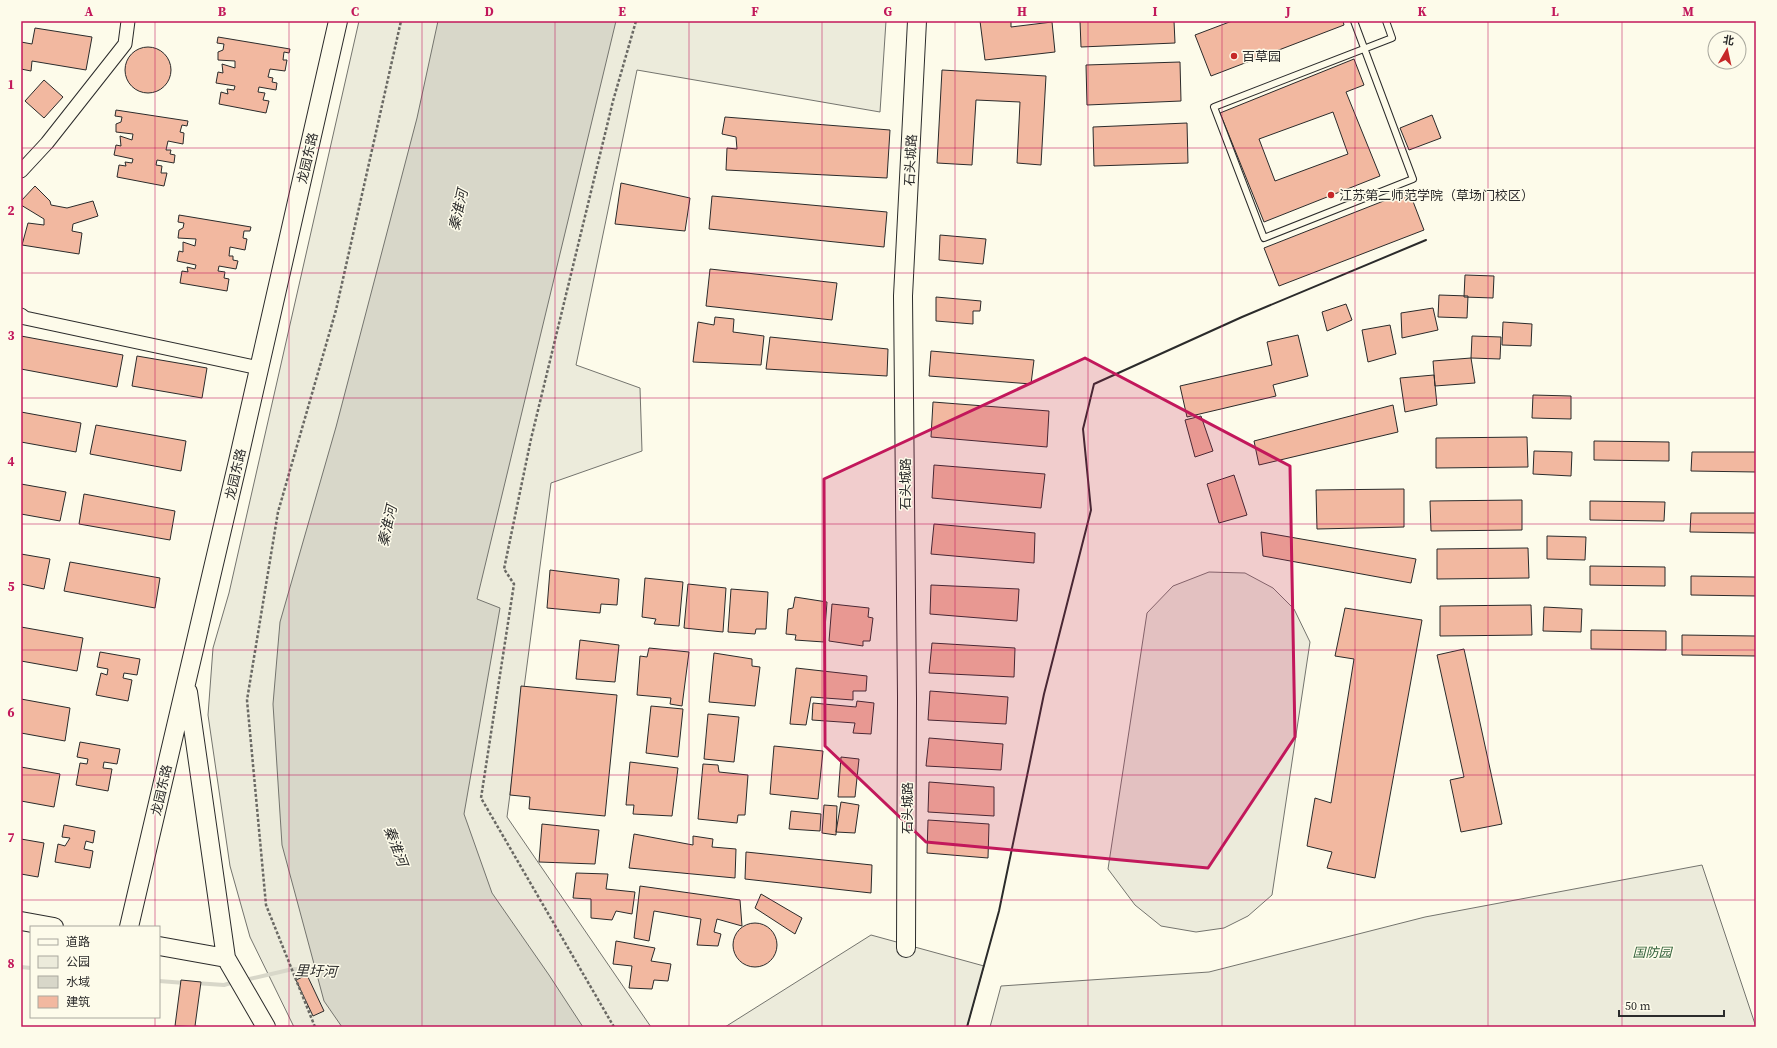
<svg xmlns="http://www.w3.org/2000/svg" width="1777" height="1048" font-family="'Source Serif 4','Noto Sans SC',serif">
<style>
.green{fill:#ecebdb;stroke:#74746e}
.water{fill:#d8d7c9;stroke:#74746e}
.lines{fill:none;stroke-linecap:round;stroke-linejoin:round}
.stream{stroke:#d8d7c9;stroke-width:4}
.building{fill:#f2b8a0;stroke:#2b2b2b;fill-rule:evenodd}
.lane-casing{stroke:#2b2b2b;stroke-width:8}
.street-casing{stroke:#2b2b2b;stroke-width:15}
.secondary-casing{stroke:#2b2b2b;stroke-width:20}
.path{stroke:#6a6964;stroke-width:2.5;stroke-dasharray:3 2;stroke-linecap:butt}
.lane{stroke:#fdfbea;stroke-width:6}
.street{stroke:#fdfbea;stroke-width:13}
.secondary{stroke:#fdfbea;stroke-width:18}
.wall{stroke:#2b2b2b;stroke-width:2}
.marked{fill:#c2185b;fill-opacity:0.2;stroke:#c2185b;stroke-width:3;stroke-linejoin:round}
.grid{fill:none;stroke:#c2185b;stroke-width:1;stroke-opacity:0.55}
.poi-dot{fill:#c62828;stroke:#fdfbea;stroke-width:1.5}
.labels{text-anchor:middle;stroke-width:3;stroke-linejoin:round;paint-order:stroke}
.poi-label{font-size:13px;fill:#2b2b2b;stroke:#fdfbea;text-anchor:start}
.street-label{font-size:13px;fill:#2b2b2b;stroke:#fdfbea}
.park-label{font-size:13px;font-style:italic;fill:#34623c;stroke:#fdfbea}
.water-label{font-size:14px;font-style:italic;fill:#2b2b2b;stroke:#fdfbea}
.neatline{fill:none;stroke:#c2185b;stroke-width:1.5}
.grid-label{font-size:13px;text-anchor:middle;font-weight:bold;fill:#c2185b}
</style>
<rect width="100%" height="100%" fill="#fdfbea"/>
<path class="green" d="M 359,21 L 886,21 L 880,112 L 637,70 L 576,365 L 640,388 L 642,451 L 551,483 L 507,817 L 651,1027 L 294,1027 L 250,937 L 230,866 L 208,715 L 213,648 L 229,593 Z
M 1209,572 L 1245,573 L 1273,588 L 1294,609 L 1310,642 L 1272,895 L 1248,916 L 1224,928 L 1196,932 L 1161,926 L 1135,905 L 1108,869 L 1147,613 L 1173,586 Z
M 1702,865 L 1756,1027 L 990,1027 L 1001,986 L 1209,972 L 1425,917 Z
M 871,935 L 984,966 L 967,1027 L 725,1027 Z"/>
<path class="water" d="M 438,21 L 616,21 L 477,599 L 500,608 L 464,814 L 492,893 L 549,975 L 583,1027 L 342,1027 L 324,1001 L 282,845 L 273,704 L 280,622 L 336,427 L 417,118 Z"/>
<g class="lines">
<path class="stream" d="M 21,967 L 31,968
M 245,980 L 293,969 L 321,970
M 159,981 L 185,983
M 195,983 L 224,985 L 234,982"/>
</g>
<path class="building" d="M 980,21 L 1011,21 L 1011,27 L 1052,22 L 1055,52 L 985,60 Z
M 1080,21 L 1174,21 L 1175,43 L 1081,47 Z
M 1232,21 L 1343,21 L 1344,25 L 1211,76 L 1195,35 Z
M 35,28 L 92,37 L 86,70 L 32,61 L 31,71 L 21,69 L 21,42 L 32,44 Z
M 218,37 L 290,49 L 289,53 L 284,52 L 283,60 L 287,60 L 285,71 L 270,69 L 268,77 L 273,78 L 272,82 L 277,83 L 276,90 L 259,87 L 258,92 L 265,93 L 263,100 L 269,101 L 266,113 L 219,104 L 221,92 L 228,94 L 227,89 L 234,90 L 235,86 L 216,83 L 218,72 L 223,73 L 222,64 L 235,68 L 235,61 L 218,60 L 218,52 L 223,50 L 224,44 L 217,43 Z
M125 70a23 23 0 1 1 46 0a23 23 0 1 1-46 0Z
M 1354,59 L 1364,85 L 1346,92 L 1380,176 L 1264,222 L 1220,113 ZM 1333,112 L 1348,154 L 1275,181 L 1259,139 Z
M 1180,62 L 1181,101 L 1087,105 L 1086,65 Z
M 942,70 L 1046,76 L 1041,165 L 1017,163 L 1020,102 L 976,100 L 972,165 L 937,163 Z
M 44,80 L 63,97 L 44,118 L 25,101 Z
M 116,110 L 188,121 L 187,126 L 182,125 L 180,132 L 184,133 L 183,144 L 168,141 L 166,150 L 171,150 L 170,154 L 175,155 L 174,163 L 157,160 L 156,165 L 162,166 L 161,173 L 167,173 L 164,186 L 117,177 L 119,165 L 126,166 L 125,162 L 132,163 L 133,159 L 114,155 L 116,145 L 121,146 L 120,136 L 132,140 L 133,134 L 116,132 L 116,124 L 121,122 L 122,117 L 115,116 Z
M 1432,115 L 1441,138 L 1409,150 L 1400,128 Z
M 725,117 L 890,130 L 887,178 L 726,170 L 727,148 L 737,149 L 736,137 L 722,134 Z
M 1187,123 L 1188,163 L 1094,166 L 1093,127 Z
M 621,183 L 690,198 L 685,231 L 615,224 Z
M 35,186 L 50,201 L 51,205 L 67,208 L 93,201 L 98,216 L 73,224 L 72,231 L 82,233 L 79,254 L 22,245 L 28,223 L 44,225 L 44,219 L 21,205 L 21,201 Z
M 1409,191 L 1424,230 L 1279,286 L 1264,248 Z
M 712,196 L 887,212 L 884,247 L 709,229 Z
M 179,215 L 251,227 L 250,231 L 244,231 L 243,238 L 247,239 L 245,250 L 230,247 L 229,256 L 233,256 L 233,260 L 238,261 L 236,269 L 219,266 L 218,271 L 225,272 L 224,278 L 229,279 L 227,291 L 180,283 L 182,271 L 188,272 L 187,267 L 195,269 L 196,265 L 177,261 L 179,251 L 183,252 L 183,242 L 195,246 L 196,239 L 178,238 L 179,230 L 183,228 L 184,223 L 178,222 Z
M 940,235 L 986,239 L 983,264 L 939,260 Z
M 710,269 L 837,283 L 832,320 L 706,306 Z
M 1465,275 L 1494,276 L 1493,298 L 1464,297 Z
M 1439,295 L 1468,296 L 1467,318 L 1438,317 Z
M 936,297 L 981,301 L 980,311 L 973,311 L 973,324 L 936,321 Z
M 1346,304 L 1352,320 L 1327,331 L 1322,312 Z
M 1433,308 L 1438,330 L 1402,338 L 1401,313 Z
M 715,317 L 734,319 L 733,332 L 764,336 L 761,365 L 693,362 L 698,322 L 714,325 Z
M 1503,322 L 1532,324 L 1531,346 L 1502,345 Z
M 1390,325 L 1396,354 L 1368,362 L 1362,330 Z
M 1298,335 L 1308,376 L 1273,385 L 1276,396 L 1187,417 L 1180,386 L 1272,365 L 1267,342 Z
M 21,336 L 123,355 L 117,387 L 21,369 Z
M 1472,336 L 1501,337 L 1500,359 L 1471,358 Z
M 770,337 L 888,349 L 887,376 L 766,369 Z
M 931,351 L 1034,360 L 1031,384 L 929,376 Z
M 137,356 L 207,368 L 202,398 L 132,386 Z
M 1471,358 L 1475,383 L 1435,386 L 1433,361 Z
M 1434,375 L 1437,405 L 1405,412 L 1400,378 Z
M 1533,395 L 1571,396 L 1571,419 L 1532,418 Z
M 933,402 L 1049,411 L 1047,447 L 931,437 Z
M 1393,405 L 1398,432 L 1259,465 L 1254,441 Z
M 21,412 L 81,423 L 76,452 L 21,442 Z
M 1201,416 L 1213,451 L 1195,457 L 1185,420 Z
M 96,425 L 186,441 L 181,471 L 90,454 Z
M 1527,437 L 1528,467 L 1436,468 L 1436,438 Z
M 1594,441 L 1669,442 L 1669,461 L 1594,460 Z
M 1534,451 L 1572,452 L 1571,476 L 1533,474 Z
M 1692,452 L 1756,452 L 1756,472 L 1691,471 Z
M 934,465 L 1045,474 L 1041,508 L 932,498 Z
M 1234,475 L 1247,515 L 1219,523 L 1207,484 Z
M 21,484 L 66,492 L 60,521 L 21,514 Z
M 1404,489 L 1404,527 L 1317,529 L 1316,490 Z
M 84,494 L 175,511 L 170,540 L 79,524 Z
M 1522,500 L 1522,530 L 1431,531 L 1430,501 Z
M 1590,501 L 1665,502 L 1664,521 L 1590,520 Z
M 1691,513 L 1756,513 L 1756,533 L 1690,532 Z
M 934,524 L 1035,533 L 1034,563 L 931,554 Z
M 1261,532 L 1416,559 L 1411,583 L 1263,556 Z
M 1547,536 L 1586,537 L 1585,560 L 1547,559 Z
M 1528,548 L 1529,578 L 1437,579 L 1437,549 Z
M 21,554 L 50,559 L 44,589 L 21,584 Z
M 70,562 L 160,578 L 155,608 L 64,591 Z
M 1590,566 L 1665,567 L 1665,586 L 1590,585 Z
M 550,570 L 619,579 L 617,605 L 601,604 L 600,613 L 547,608 Z
M 1691,576 L 1756,577 L 1756,596 L 1691,595 Z
M 645,578 L 683,582 L 679,626 L 654,624 L 656,619 L 642,617 Z
M 688,584 L 726,588 L 723,632 L 684,628 Z
M 931,585 L 1019,589 L 1017,621 L 930,614 Z
M 731,589 L 768,592 L 766,629 L 756,629 L 755,634 L 728,632 Z
M 795,597 L 827,602 L 824,642 L 795,640 L 796,635 L 786,634 L 788,609 L 793,608 Z
M 832,604 L 869,608 L 868,617 L 873,618 L 870,641 L 863,641 L 863,646 L 829,641 Z
M 1531,605 L 1532,635 L 1440,636 L 1440,606 Z
M 1544,607 L 1582,609 L 1581,632 L 1543,631 Z
M 1345,608 L 1422,620 L 1375,878 L 1327,868 L 1332,852 L 1307,846 L 1315,798 L 1331,803 L 1354,659 L 1335,656 Z
M 21,627 L 83,638 L 77,671 L 21,661 Z
M 1591,630 L 1666,631 L 1666,650 L 1591,649 Z
M 1682,635 L 1756,636 L 1756,656 L 1682,655 Z
M 580,640 L 619,645 L 615,682 L 576,679 Z
M 932,643 L 1015,648 L 1014,677 L 929,673 Z
M 649,648 L 689,652 L 682,706 L 670,704 L 671,698 L 637,695 L 640,656 L 647,657 Z
M 1464,649 L 1502,824 L 1461,832 L 1450,780 L 1464,777 L 1437,655 Z
M 100,652 L 140,659 L 137,675 L 124,673 L 123,678 L 132,680 L 128,701 L 96,695 L 101,673 L 107,675 L 108,669 L 97,667 Z
M 714,653 L 752,659 L 752,666 L 760,667 L 755,706 L 709,702 Z
M 796,668 L 867,676 L 866,691 L 853,691 L 853,700 L 811,697 L 806,725 L 790,724 Z
M 521,686 L 617,695 L 605,816 L 529,809 L 530,797 L 510,795 Z
M 930,691 L 1008,697 L 1006,724 L 928,720 Z
M 21,699 L 70,708 L 65,741 L 21,733 Z
M 857,701 L 874,703 L 871,734 L 853,733 L 855,723 L 812,720 L 813,703 L 856,707 Z
M 651,706 L 683,709 L 678,757 L 646,753 Z
M 708,714 L 739,717 L 734,762 L 704,759 Z
M 929,738 L 1003,744 L 1001,770 L 926,766 Z
M 80,742 L 120,749 L 117,764 L 104,762 L 103,768 L 112,769 L 108,791 L 76,785 L 80,763 L 87,764 L 88,759 L 77,757 Z
M 774,746 L 823,751 L 818,799 L 770,794 Z
M 841,757 L 859,759 L 855,797 L 838,797 Z
M 630,762 L 678,768 L 672,816 L 633,814 L 634,805 L 626,805 Z
M 703,764 L 718,765 L 719,772 L 748,775 L 745,815 L 738,815 L 737,823 L 698,819 Z
M 21,767 L 60,774 L 54,807 L 21,801 Z
M 929,782 L 994,787 L 994,816 L 928,812 Z
M 841,802 L 859,805 L 855,833 L 836,832 Z
M 824,805 L 837,806 L 836,835 L 822,833 Z
M 791,811 L 821,814 L 820,831 L 789,829 Z
M 928,820 L 989,824 L 988,858 L 927,853 Z
M 542,824 L 599,830 L 595,864 L 539,862 Z
M 64,825 L 95,831 L 93,843 L 86,841 L 84,849 L 93,851 L 90,868 L 55,862 L 58,844 L 65,846 L 70,838 L 62,837 Z
M 634,834 L 693,845 L 693,836 L 713,839 L 712,847 L 736,849 L 735,878 L 629,868 Z
M 21,839 L 44,843 L 38,877 L 21,874 Z
M 746,852 L 872,865 L 871,893 L 745,879 Z
M 576,873 L 608,874 L 606,889 L 635,892 L 632,914 L 616,911 L 612,920 L 591,918 L 591,899 L 573,898 Z
M 640,886 L 740,900 L 742,926 L 717,919 L 714,932 L 721,934 L 718,946 L 697,945 L 701,919 L 654,911 L 649,941 L 634,938 Z
M 761,894 L 802,918 L 795,934 L 755,908 Z
M733 945a22 22 0 1 1 44 0a22 22 0 1 1-44 0Z
M 616,941 L 655,948 L 651,961 L 671,964 L 668,981 L 654,980 L 652,989 L 629,988 L 632,966 L 613,964 Z
M 307,975 L 324,1011 L 313,1016 L 296,980 Z
M 181,980 L 201,982 L 195,1026 L 203,1027 L 175,1026 Z"/>
<g class="lines">
<g class="lane-casing">
<path id="lane" d="M 1354,21 L 1413,179 L 1264,238 L 1214,107 L 1392,38 L 1386,21"/>
</g>
<g class="street-casing">
<path id="street" d="M 21,171 L 47,143 L 125,44 L 128,21
M 21,315 L 25,318 L 259,368"/>
</g>
<g class="secondary-casing">
<path id="secondary" d="M 188,692 L 226,958 L 266,1027
M 21,921 L 54,927
M 129,927 L 239,457 L 338,21
M 159,946 L 226,958
M 906,948 L 907,698 L 903,296 L 917,21"/>
</g>
<path class="path" d="M 315,1027 L 266,905 L 247,700 L 278,512 L 336,310 L 401,21
M 614,1027 L 481,798 L 514,584 L 504,569 L 531,439 L 613,101 L 636,21"/>
<use href="#lane" class="lane"/>
<use href="#street" class="street"/>
<use href="#secondary" class="secondary"/>
<path class="wall" d="M 967,1027 L 999,911 L 1044,694 L 1091,510 L 1083,429 L 1094,384 L 1242,317 L 1426,240"/>
</g>
<path class="marked" d="M 1085,358 L 1290,466 L 1295,737 L 1208,868 L 926,842 L 825,746 L 824,479 Z"/>
<path class="grid" d="M 155,21 L 155,927M 289,21 L 289,1027M 422,21 L 422,1027M 555,21 L 555,1027M 689,21 L 689,1027M 822,21 L 822,1027M 955,21 L 955,1027M 1088,21 L 1088,1027M 1222,21 L 1222,1027M 1355,21 L 1355,1027M 1488,21 L 1488,1027M 1622,21 L 1622,1027M 21,148 L 1756,148M 21,273 L 1756,273M 21,398 L 1756,398M 21,524 L 1756,524M 21,650 L 1756,650M 21,775 L 1756,775M 21,900 L 1756,900M 155,1017 L 155,1027"/>
<g class="poi-dot">
<circle cx="1234" cy="56" r="4"/>
<circle cx="1331" cy="195" r="4"/>
</g>
<g class="labels">
<g class="poi-label">
<text x="1242" y="61">百草园</text>
<text x="1339" y="200">江苏第二师范学院（草场门校区）</text>
</g>
<g class="street-label">
<text transform="translate(307 158) rotate(-77)" y="5">龙园东路</text>
<text transform="translate(910 160) rotate(-87)" y="5">石头城路</text>
<text transform="translate(235 474) rotate(-77)" y="5">龙园东路</text>
<text transform="translate(905 484) rotate(-90)" y="5">石头城路</text>
<text transform="translate(161 790) rotate(-77)" y="5">龙园东路</text>
<text transform="translate(907 808) rotate(-90)" y="5">石头城路</text>
</g>
<g class="park-label">
<text x="1652" y="957">国防园</text>
</g>
<g class="water-label">
<text transform="translate(458 210) rotate(-77)" y="5">秦淮河</text>
<text transform="translate(387 526) rotate(-77)" y="5">秦淮河</text>
<text transform="translate(396 846) rotate(69)" y="5">秦淮河</text>
<text transform="translate(316 971) rotate(2)" y="5">里圩河</text>
</g>
</g>
<rect width="1777" height="1048" fill="none" stroke="#fdfbea" stroke-width="44"/>
<rect x="30" y="926" width="130" height="92" fill="#fdfbea" stroke="#a9a89e"/>
<rect x="38" y="939" width="20" height="6" fill="#fdfbea" stroke="#a9a89e"/>
<text x="66" y="946" font-size="12" fill="#2b2b2b">道路</text>
<rect x="38" y="956" width="20" height="12" fill="#ecebdb" stroke="#a9a89e"/>
<text x="66" y="966" font-size="12" fill="#2b2b2b">公园</text>
<rect x="38" y="976" width="20" height="12" fill="#d8d7c9" stroke="#a9a89e"/>
<text x="66" y="986" font-size="12" fill="#2b2b2b">水域</text>
<rect x="38" y="996" width="20" height="12" fill="#f2b8a0" stroke="#a9a89e"/>
<text x="66" y="1006" font-size="12" fill="#2b2b2b">建筑</text>
<g transform="translate(1727 50) rotate(9)"><circle r="19" fill="#fdfbea" stroke="#a9a89e"/>
<path d="M0-3L7 15L0 10L-7 15Z" fill="#c62828"/>
<text y="-6" font-size="11" font-weight="bold" text-anchor="middle" fill="#2b2b2b">北</text>
</g>
<path d="M1619 1010v6h105v-6" fill="none" stroke="#2b2b2b" stroke-width="2"/>
<text x="1625" y="1010" font-size="12" fill="#2b2b2b" stroke="#fdfbea" stroke-width="3" paint-order="stroke">50 m</text>
<rect x="22" y="22" width="1733" height="1004" class="neatline"/>
<g class="grid-label">
<text x="89" y="16">A</text>
<text x="222" y="16">B</text>
<text x="355" y="16">C</text>
<text x="489" y="16">D</text>
<text x="622" y="16">E</text>
<text x="755" y="16">F</text>
<text x="888" y="16">G</text>
<text x="1022" y="16">H</text>
<text x="1155" y="16">I</text>
<text x="1288" y="16">J</text>
<text x="1422" y="16">K</text>
<text x="1555" y="16">L</text>
<text x="1688" y="16">M</text>
<text x="11" y="89">1</text>
<text x="11" y="215">2</text>
<text x="11" y="340">3</text>
<text x="11" y="466">4</text>
<text x="11" y="591">5</text>
<text x="11" y="717">6</text>
<text x="11" y="842">7</text>
<text x="11" y="968">8</text>
</g>
</svg>
